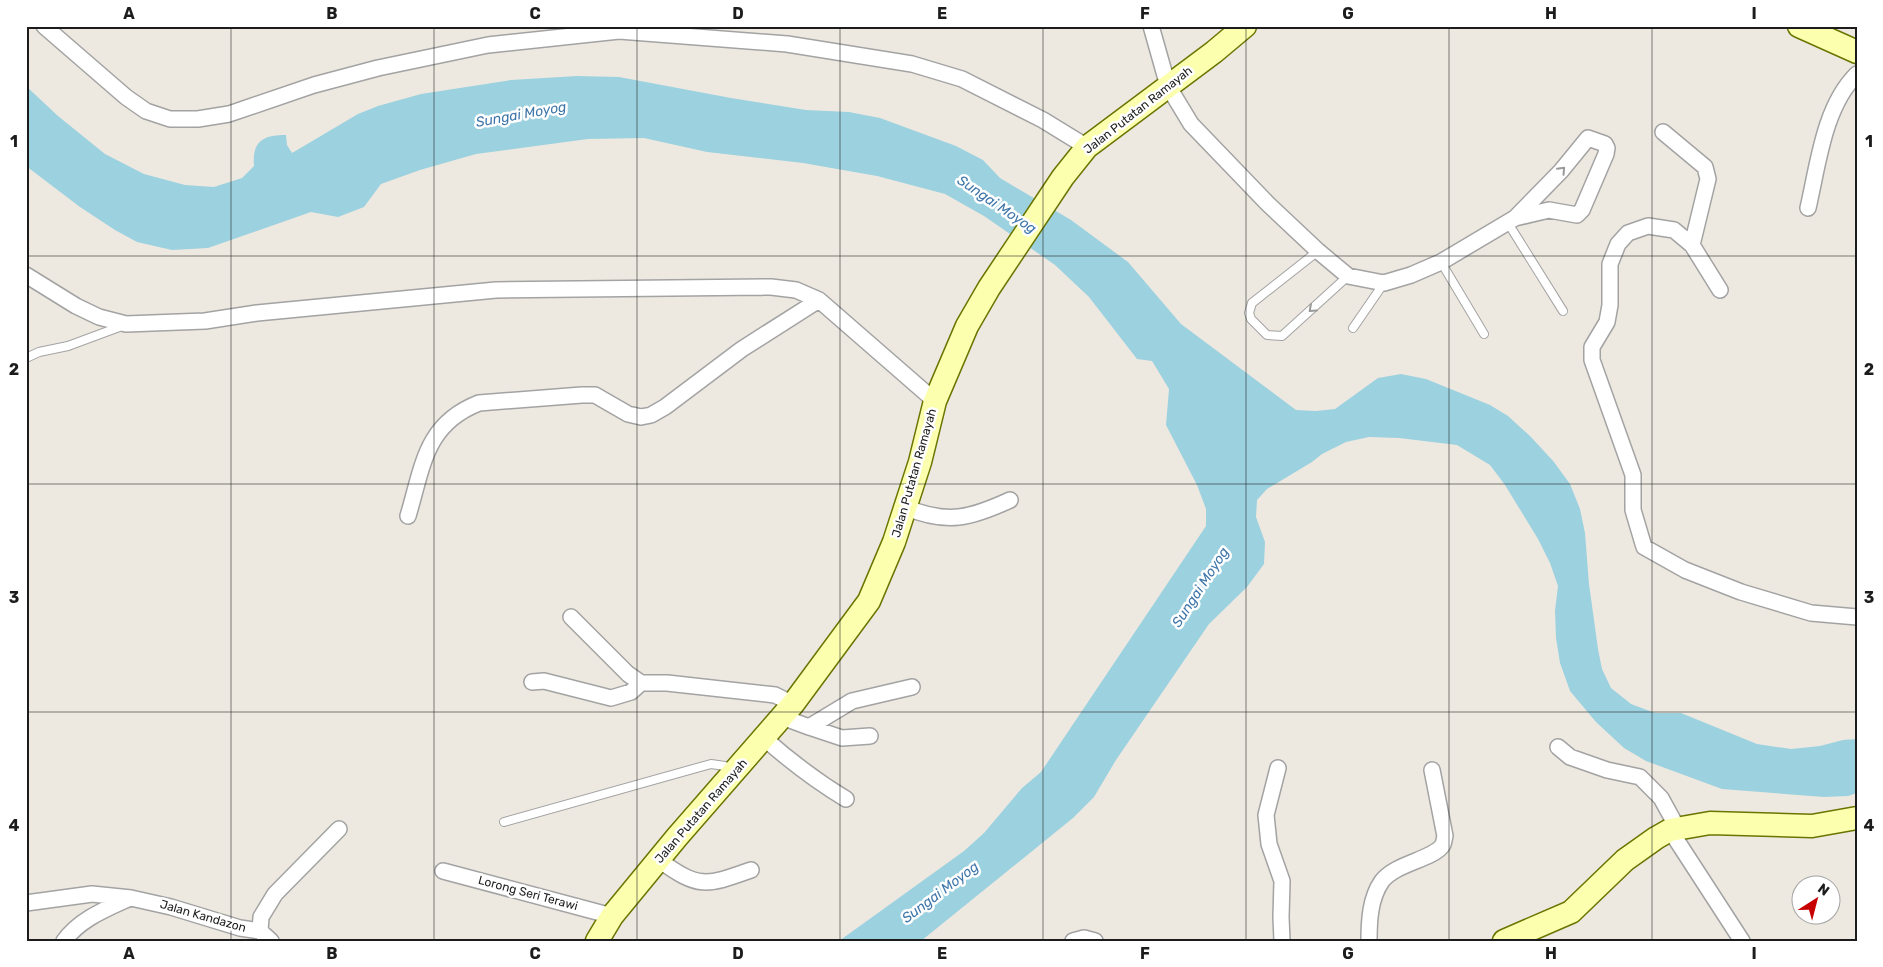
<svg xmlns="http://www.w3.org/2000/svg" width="1883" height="967" font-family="Rubik,sans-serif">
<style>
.water{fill:#9cd1e0}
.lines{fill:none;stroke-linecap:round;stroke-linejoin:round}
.lane-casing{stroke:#a3a3a3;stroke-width:10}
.street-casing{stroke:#a3a3a3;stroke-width:18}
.secondary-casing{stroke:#6a7500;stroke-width:25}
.lane{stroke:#fff;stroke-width:8}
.street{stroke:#fff;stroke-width:15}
.secondary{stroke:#fbffae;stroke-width:22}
.oneway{stroke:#999}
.grid{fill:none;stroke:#1c1c1c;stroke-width:1;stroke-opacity:0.55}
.labels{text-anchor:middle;stroke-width:5;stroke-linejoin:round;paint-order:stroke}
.street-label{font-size:12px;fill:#1c1c1c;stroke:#fff}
.water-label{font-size:14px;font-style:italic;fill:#3f76aa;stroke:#fff}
.neatline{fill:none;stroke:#1c1c1c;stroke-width:2}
.grid-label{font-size:16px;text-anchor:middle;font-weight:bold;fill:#1c1c1c}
</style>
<rect width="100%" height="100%" fill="#eee9e0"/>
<path class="water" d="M 577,76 L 619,77 L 731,98 L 806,110 L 849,112 L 880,118 L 956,146 L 983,160 L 1000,178 L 1071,220 L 1128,262 L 1181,324 L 1296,410 L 1316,411 L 1335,409 L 1378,378 L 1401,374 L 1426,379 L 1490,405 L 1508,416 L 1531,437 L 1554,462 L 1570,484 L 1580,509 L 1585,533 L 1589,584 L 1598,649 L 1602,669 L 1611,688 L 1631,704 L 1655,713 L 1681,713 L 1757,744 L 1791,749 L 1820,746 L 1843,740 L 1857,739 L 1857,793 L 1848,796 L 1824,797 L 1722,789 L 1646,761 L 1624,748 L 1596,722 L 1570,691 L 1560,663 L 1556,638 L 1555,611 L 1558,586 L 1550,563 L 1538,539 L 1505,485 L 1490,465 L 1457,445 L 1399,438 L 1369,437 L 1346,442 L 1322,454 L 1312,462 L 1267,489 L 1257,500 L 1256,517 L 1265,542 L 1264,564 L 1247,587 L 1209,624 L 1116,760 L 1094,797 L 1073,818 L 921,941 L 839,941 L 964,851 L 984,833 L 1022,788 L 1041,772 L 1206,526 L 1206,509 L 1197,485 L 1166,425 L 1169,389 L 1152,361 L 1137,359 L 1089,297 L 1055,265 L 984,216 L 945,194 L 877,176 L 803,163 L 707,152 L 644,138 L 588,139 L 476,154 L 420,170 L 381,184 L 364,207 L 338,217 L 311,212 L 208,248 L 172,250 L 137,242 L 115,230 L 80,207 L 26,166 L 26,86 L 58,116 L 105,154 L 144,174 L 185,185 L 214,187 L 242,178 L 254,166 C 252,142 262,135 286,135 L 287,145 L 292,153 L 358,114 L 378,106 L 421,94 L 511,80 Z"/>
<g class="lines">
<g class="lane-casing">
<path id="lane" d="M 1508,223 L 1563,311
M 1318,251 L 1252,303 L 1249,313 L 1251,319 L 1267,335 L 1282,336 L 1348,276
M 1441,262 L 1484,334
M 1353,328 L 1384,283
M 26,358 L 39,352 L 68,346 L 122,326
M 504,822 L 711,764 L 725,766 L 733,770"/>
</g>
<g class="street-casing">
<path id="street" d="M 44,26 L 126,97 L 146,111 L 170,119 L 198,119 L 229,114 L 314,85 L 378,68 L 488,45 L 619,31 L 787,44 L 912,64 L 962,79 L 1043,120 L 1087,147
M 1151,26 L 1168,86 L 1191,124 L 1268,204 L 1318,251 L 1348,276 L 1384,283 L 1411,275 L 1441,262 L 1515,218 L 1561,171 L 1588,138 L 1605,144 L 1607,148 L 1606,154 L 1582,210 L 1577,215 L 1549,210 L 1515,218
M 1663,132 L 1705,167 L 1708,179 L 1692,245
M 1808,208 C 1818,165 1824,106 1857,74
M 26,275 L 76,306 L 99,317 L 126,324 L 205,321 L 257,313 L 496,290 L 771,287 L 796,290 L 819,300 L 935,401
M 1720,290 L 1692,245 L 1674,230 L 1648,226 L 1628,233 L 1618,244 L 1610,264 L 1610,305 L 1607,322 L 1592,347 L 1592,360 L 1633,475 L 1633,510 L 1644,547 L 1685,570 L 1741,592 L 1811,613 L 1857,617
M 905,507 C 947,525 971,518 1010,500
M 408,516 C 423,466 425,424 479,403 L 582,395 L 595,395 L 628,414 L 641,417 L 651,415 L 665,407 L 742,349 L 819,300
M 571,617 L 628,674 L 641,683 L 667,683 L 775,695 L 793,704
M 532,682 L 544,681 L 611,698 L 631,692 L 641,683
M 782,717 L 809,727 L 852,701 L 912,687
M 809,727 L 842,738 L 870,736
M 764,738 C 790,761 816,781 846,799
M 1558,747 L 1570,757 L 1607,770 L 1640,777 L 1661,798 L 1678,829
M 1278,768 L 1266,815 L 1269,844 L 1282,881 L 1281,917 L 1282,941
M 1670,830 L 1742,941
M 659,860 C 699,889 706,886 751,870
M 443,871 L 612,916
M 26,903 L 92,894 L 131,898 L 171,907 L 240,928 L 260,931 L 271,941
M 260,931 L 261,917 L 275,894 L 339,829
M 64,941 C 80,919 106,909 130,898
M 1073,941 L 1084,938 L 1095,941
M 1369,941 C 1369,921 1370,898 1382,881 C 1396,863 1431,860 1442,846 C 1444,844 1444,839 1445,836 L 1432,770"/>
</g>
<g class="secondary-casing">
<path id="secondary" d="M 1799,26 L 1857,52
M 597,941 L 612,916 L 677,837 L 793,704 L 869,601 L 894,542 L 920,462 L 935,401 L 967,326 L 989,288 L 1063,177 L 1087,147 L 1214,52 L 1245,26
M 1504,941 L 1571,912 L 1625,860 L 1656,838 L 1670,830 L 1710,823 L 1812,826 L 1857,818"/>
</g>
<use href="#lane" class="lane"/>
<use href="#street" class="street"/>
<use href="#secondary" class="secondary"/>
</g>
<defs><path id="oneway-chevron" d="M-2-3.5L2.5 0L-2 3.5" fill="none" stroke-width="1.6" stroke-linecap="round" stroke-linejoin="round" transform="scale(1.25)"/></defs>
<g class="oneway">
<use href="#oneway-chevron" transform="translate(1562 170) rotate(-47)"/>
<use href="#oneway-chevron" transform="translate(1312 309) rotate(138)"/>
</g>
<path class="grid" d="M 231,26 L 231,941M 434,26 L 434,941M 637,26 L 637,941M 840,26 L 840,941M 1043,26 L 1043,941M 1246,26 L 1246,941M 1449,26 L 1449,941M 1652,26 L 1652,941M 26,256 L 1857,256M 26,484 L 1857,484M 26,712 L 1857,712"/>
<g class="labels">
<g class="street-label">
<text transform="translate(1138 110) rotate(-38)" y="4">Jalan Putatan Ramayah</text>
<text transform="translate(914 473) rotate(-74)" y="4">Jalan Putatan Ramayah</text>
<text transform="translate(701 811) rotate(-49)" y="4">Jalan Putatan Ramayah</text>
<text transform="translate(528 893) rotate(15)" y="4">Lorong Seri Terawi</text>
<text transform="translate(203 916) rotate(16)" y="4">Jalan Kandazon</text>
</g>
<g class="water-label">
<text transform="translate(521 114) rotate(-10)" y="5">Sungai Moyog</text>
<text transform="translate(997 204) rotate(34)" y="5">Sungai Moyog</text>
<text transform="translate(1200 587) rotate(-57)" y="5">Sungai Moyog</text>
<text transform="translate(940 892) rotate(-37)" y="5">Sungai Moyog</text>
</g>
</g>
<rect width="1883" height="967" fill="none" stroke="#ffffff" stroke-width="55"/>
<g transform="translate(1816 900) rotate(36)"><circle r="24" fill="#ffffff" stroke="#a4a4a4"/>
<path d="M0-4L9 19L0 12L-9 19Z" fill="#c70002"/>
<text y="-8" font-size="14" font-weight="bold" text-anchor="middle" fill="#1c1c1c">N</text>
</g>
<rect x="28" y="28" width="1828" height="912" class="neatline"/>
<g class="grid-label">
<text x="129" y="19">A</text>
<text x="332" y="19">B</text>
<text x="535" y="19">C</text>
<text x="738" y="19">D</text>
<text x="942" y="19">E</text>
<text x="1145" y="19">F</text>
<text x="1348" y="19">G</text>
<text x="1551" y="19">H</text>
<text x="1754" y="19">I</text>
<text x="14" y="147">1</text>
<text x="1869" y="147">1</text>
<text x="14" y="375">2</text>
<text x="1869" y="375">2</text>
<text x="14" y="603">3</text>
<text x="1869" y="603">3</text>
<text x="14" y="831">4</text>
<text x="1869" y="831">4</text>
<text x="129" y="959">A</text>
<text x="332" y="959">B</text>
<text x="535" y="959">C</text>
<text x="738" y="959">D</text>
<text x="942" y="959">E</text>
<text x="1145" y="959">F</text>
<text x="1348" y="959">G</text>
<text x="1551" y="959">H</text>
<text x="1754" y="959">I</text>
</g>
</svg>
